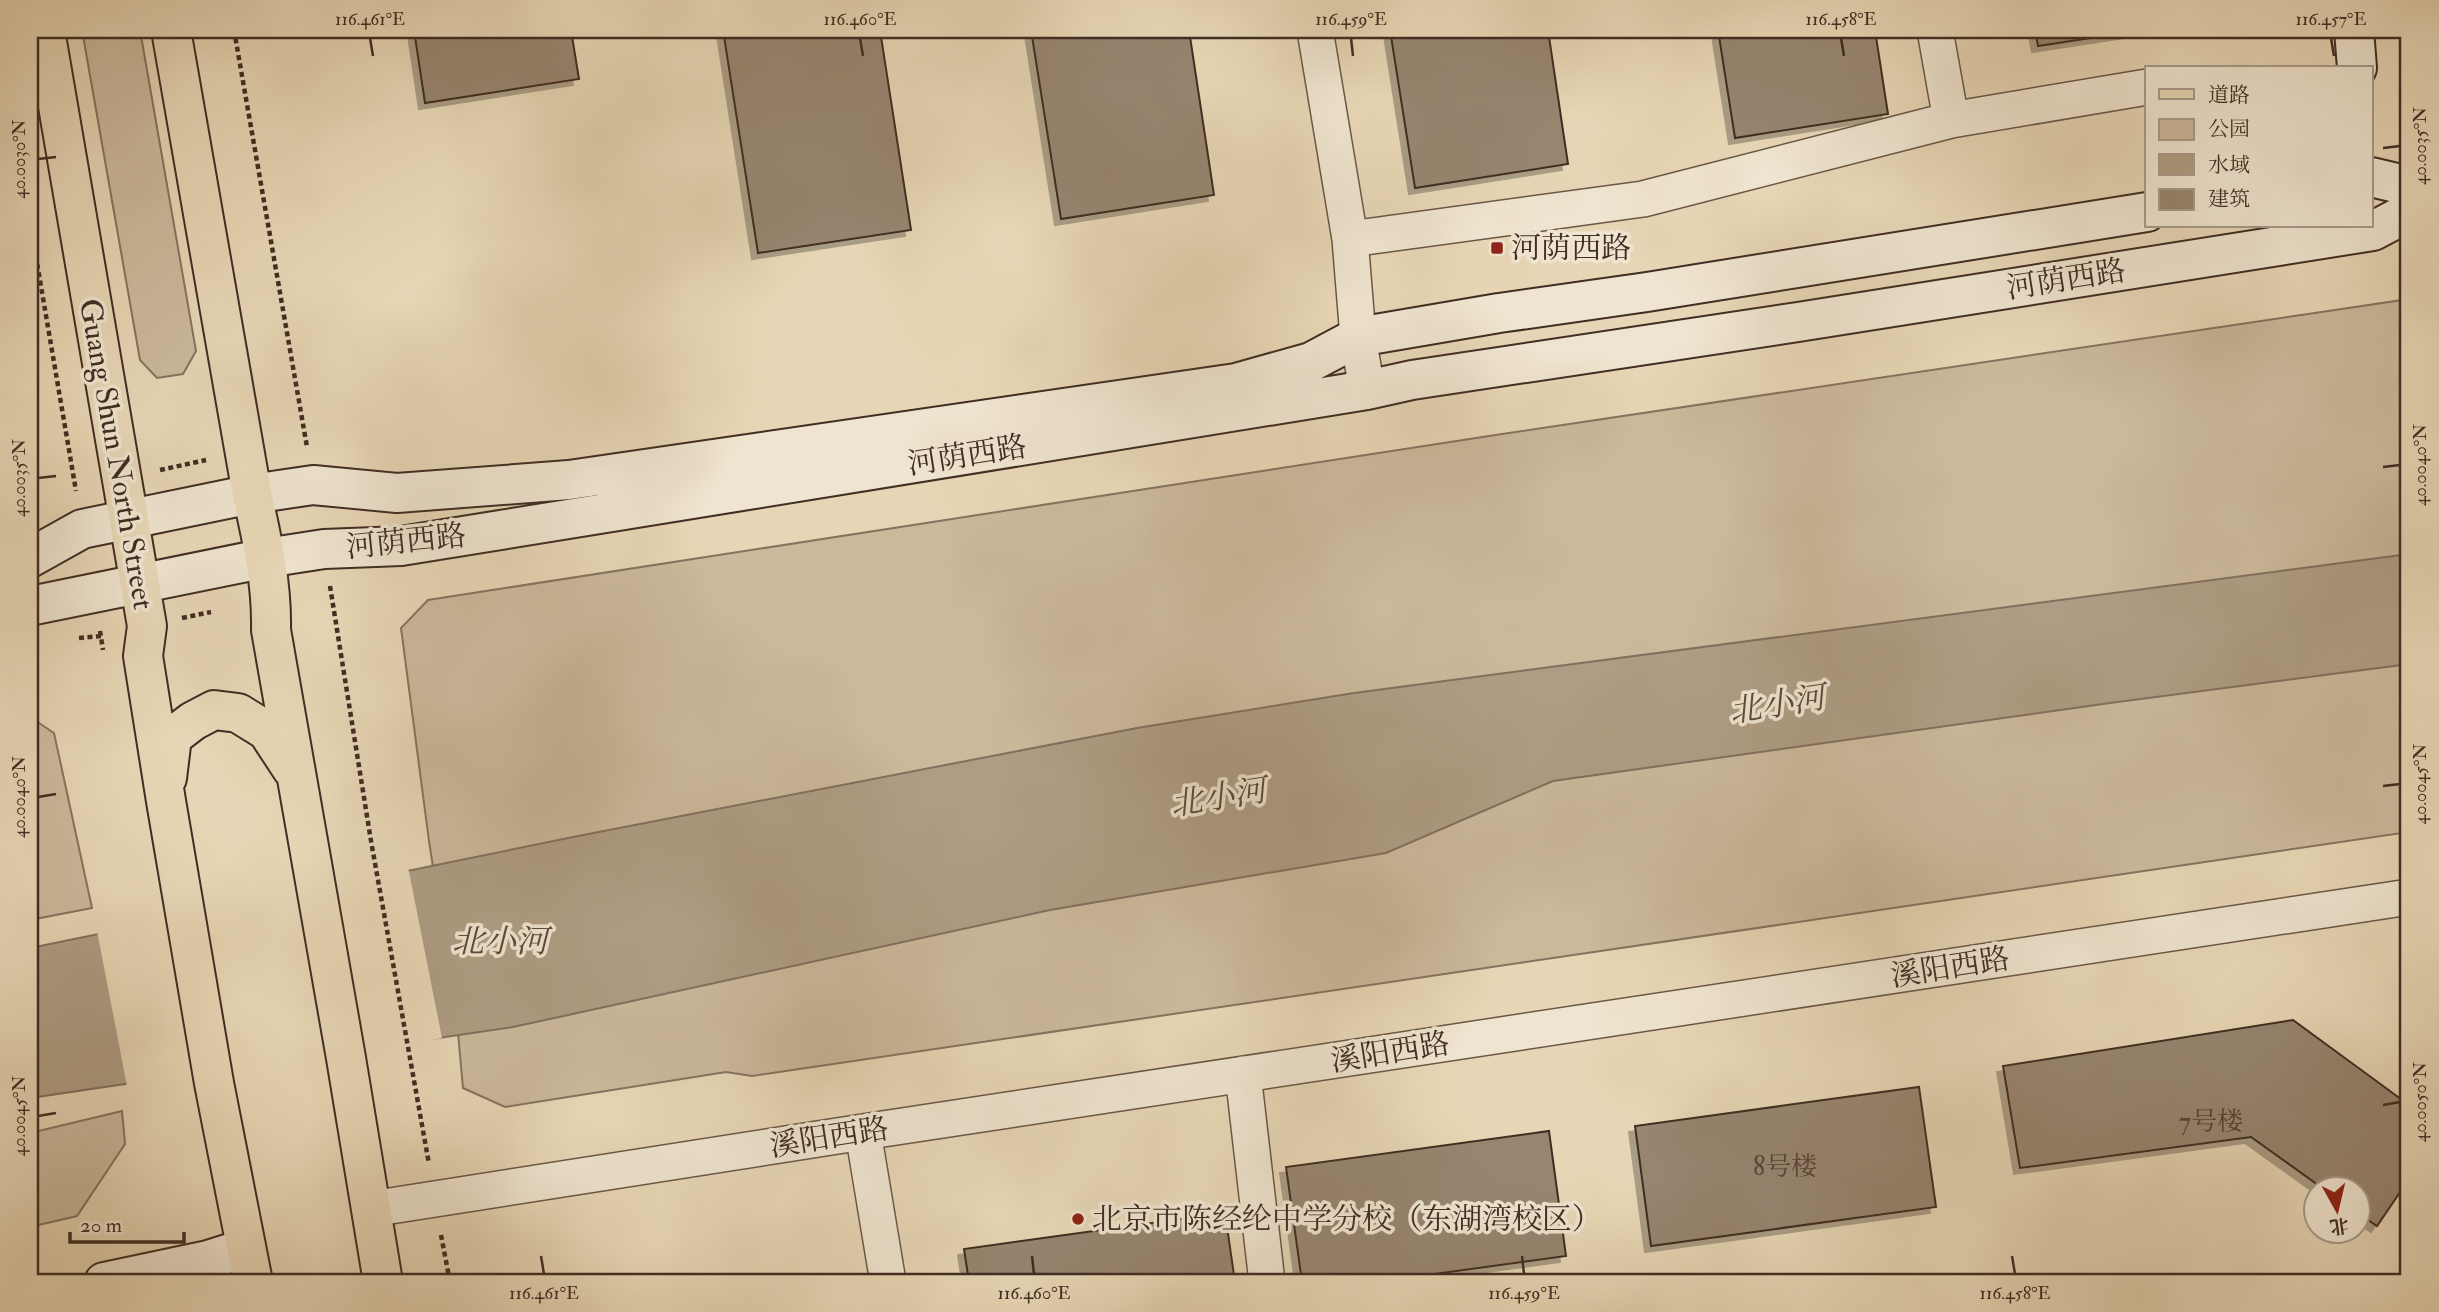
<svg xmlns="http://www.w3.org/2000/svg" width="2439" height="1312" font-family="'IM FELL Double Pica','Noto Serif SC',serif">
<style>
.green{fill:#cbb99c;stroke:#867360;stroke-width:2}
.water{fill:#ae9d84;stroke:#82705e;stroke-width:2}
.pier{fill:#e7d6b5}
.building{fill:#97856f;stroke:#402d24;stroke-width:2;filter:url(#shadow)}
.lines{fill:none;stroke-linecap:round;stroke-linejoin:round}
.street-casing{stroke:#6a5748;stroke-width:38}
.secondary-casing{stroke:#402d24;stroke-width:42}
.primary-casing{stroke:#402d24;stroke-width:42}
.path{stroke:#402d24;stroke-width:4.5;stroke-dasharray:5 3.5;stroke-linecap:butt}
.street{stroke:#efe4cf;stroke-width:35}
.secondary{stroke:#efe4cf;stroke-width:38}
.primary{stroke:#e7d6b5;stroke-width:38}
.ticks{fill:none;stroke:#402d24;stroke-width:2.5}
.poi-dot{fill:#8f2418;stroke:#efe4cf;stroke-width:2.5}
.labels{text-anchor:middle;stroke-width:7;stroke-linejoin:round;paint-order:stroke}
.number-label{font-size:26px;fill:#564337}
.poi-label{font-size:30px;fill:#402d24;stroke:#efe4cf;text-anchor:start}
.street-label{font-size:30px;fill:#402d24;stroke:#efe4cf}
.water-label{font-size:32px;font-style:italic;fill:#5c493c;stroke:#efe4cf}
.neatline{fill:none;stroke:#402d24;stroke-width:2.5}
.ticks-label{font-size:18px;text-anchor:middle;fill:#402d24}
</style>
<defs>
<filter id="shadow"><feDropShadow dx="-6" dy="6" stdDeviation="0" flood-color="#0004"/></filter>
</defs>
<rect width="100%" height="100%" fill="#e7d6b5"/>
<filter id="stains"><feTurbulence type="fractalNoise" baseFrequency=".00286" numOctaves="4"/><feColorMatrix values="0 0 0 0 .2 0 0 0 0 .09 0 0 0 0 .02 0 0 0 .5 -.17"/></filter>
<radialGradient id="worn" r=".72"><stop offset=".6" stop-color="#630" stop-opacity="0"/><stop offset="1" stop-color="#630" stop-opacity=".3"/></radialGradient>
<path class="green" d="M 82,30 L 140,30 L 196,351 L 183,374 L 157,378 L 140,360 Z
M 2409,299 L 2409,832 L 752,1076 L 726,1072 L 505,1107 L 463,1088 L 457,1022 L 429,841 L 401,628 L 428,600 L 1502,434 Z
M 30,717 L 54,733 L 92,908 L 30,920 Z
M 122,1111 L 125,1144 L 77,1216 L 30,1227 L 30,1133 Z"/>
<path class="water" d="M 2409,554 L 2409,664 L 2110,703 L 1553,781 L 1386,853 L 1050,910 L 513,1027 L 30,1098 L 30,948 L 578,836 L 1137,728 L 1354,693 Z"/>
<path class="pier" d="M 408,867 L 442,1038 L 405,1046 L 127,1086 L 97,931 Z"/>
<path class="building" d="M 414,30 L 571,30 L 579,79 L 425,103 Z
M 723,30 L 880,30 L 911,230 L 758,253 Z
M 1031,30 L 1189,30 L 1214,195 L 1061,219 Z
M 1390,30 L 1548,30 L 1568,164 L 1415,188 Z
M 1718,30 L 1875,30 L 1888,114 L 1735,138 Z
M 2035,30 L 2143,30 L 2038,46 Z
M 2293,1020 L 2409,1105 L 2409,1179 L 2377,1226 L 2358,1213 L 2358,1190 L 2325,1190 L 2251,1137 L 2020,1168 L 2003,1066 Z
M 1919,1087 L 1936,1207 L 1651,1246 L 1635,1126 Z
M 1549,1131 L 1566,1256 L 1376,1282 L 1302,1282 L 1286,1167 Z
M 1225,1213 L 1235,1282 L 969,1282 L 964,1249 Z"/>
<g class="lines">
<g class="street-casing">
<path id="street" d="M 1315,30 L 1350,239 L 1358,337 L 1367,390
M 1951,120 L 2147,87
M 1350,239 L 1643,199 L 1951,120 L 1935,30
M 1243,1074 L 1267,1282
M 863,1132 L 888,1282
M 371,1209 L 863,1132 L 2409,897"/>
</g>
<g class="secondary-casing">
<path id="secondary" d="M 2354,30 L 2357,68
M 2371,177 L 2409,186
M 30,558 L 82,529 L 252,494 L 313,485 L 397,493 L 569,480 L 1236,383 L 1311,362 L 1358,337 L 1499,313 L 1647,292 L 2147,212
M 30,606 L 266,558 L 324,549 L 401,546 L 1367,390 L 1412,380 L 1798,322 L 2373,231 L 2409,212
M 104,1282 L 208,1260 L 246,1248"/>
</g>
<g class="primary-casing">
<path id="primary" d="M 45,30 L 147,626 L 143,656 L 166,801 L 214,1083 L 253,1282
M 171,30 L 252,494 C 262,539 272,583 271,630 L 346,1058 L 383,1282
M 167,778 L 172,737 L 193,721 L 214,710 L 238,713 L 267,731 L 292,769"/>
</g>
<path class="path" d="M 234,30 L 307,447
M 30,222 L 76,491
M 160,470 L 206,460
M 330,586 L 371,841 L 429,1164
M 182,618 L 211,612
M 100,631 L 103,650
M 79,638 L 102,636
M 441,1235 L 450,1282"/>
<use href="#street" class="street"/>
<use href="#secondary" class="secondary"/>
<use href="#primary" class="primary"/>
</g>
<path class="ticks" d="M 370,38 L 373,56M 860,38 L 863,56M 1351,38 L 1353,56M 1841,38 L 1844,56M 2331,38 L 2334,56M 2383,148 L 2400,146M 38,159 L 56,157M 2383,467 L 2400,465M 38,478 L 56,476M 2383,786 L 2400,784M 38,797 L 56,794M 2383,1105 L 2400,1102M 38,1116 L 56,1113M 541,1256 L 544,1274M 1032,1256 L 1034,1274M 1522,1256 L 1524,1274M 2012,1256 L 2015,1274"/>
<g class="poi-dot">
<rect x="1490" y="241" width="14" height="14" rx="3.5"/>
<circle cx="1078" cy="1219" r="7"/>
</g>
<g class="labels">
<g class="number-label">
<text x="2211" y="1130">7号楼</text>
<text x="1785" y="1175">8号楼</text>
</g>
<g class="poi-label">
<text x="1511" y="258">河荫西路</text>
<text x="1092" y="1229">北京市陈经纶中学分校（东湖湾校区）</text>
</g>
<g class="street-label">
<text transform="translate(2066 279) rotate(-9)" y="10">河荫西路</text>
<text transform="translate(117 454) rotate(80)" y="10">Guang Shun North Street</text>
<text transform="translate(967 455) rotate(-9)" y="10">河荫西路</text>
<text transform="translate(406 541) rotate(-6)" y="10">河荫西路</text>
<text transform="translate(1950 967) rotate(-9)" y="10">溪阳西路</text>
<text transform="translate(1390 1052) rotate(-9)" y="10">溪阳西路</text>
<text transform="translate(829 1137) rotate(-9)" y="10">溪阳西路</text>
</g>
<g class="water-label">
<text transform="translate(1777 704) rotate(-9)" y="11">北小河</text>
<text transform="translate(1218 797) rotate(-9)" y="11">北小河</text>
<text x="500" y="952">北小河</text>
</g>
</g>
<rect width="2439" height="1312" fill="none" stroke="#e7d6b5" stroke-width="77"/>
<rect x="2145" y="66" width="228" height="161" fill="#efe4cf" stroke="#a99b8b" stroke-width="2"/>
<rect x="2159" y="89" width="35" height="10" fill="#e7d6b5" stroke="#a99b8b" stroke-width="2"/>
<text x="2208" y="102" font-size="21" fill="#402d24">道路</text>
<rect x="2159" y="119" width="35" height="21" fill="#cbb99c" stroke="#a99b8b" stroke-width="2"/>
<text x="2208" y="136" font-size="21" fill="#402d24">公园</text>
<rect x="2159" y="154" width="35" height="21" fill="#ae9d84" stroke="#a99b8b" stroke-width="2"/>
<text x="2208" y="172" font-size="21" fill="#402d24">水域</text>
<rect x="2159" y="189" width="35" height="21" fill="#97856f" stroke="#a99b8b" stroke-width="2"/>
<text x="2208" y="206" font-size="21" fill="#402d24">建筑</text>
<g transform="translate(2337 1210) rotate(172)"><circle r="33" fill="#efe4cf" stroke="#a99b8b" stroke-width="2"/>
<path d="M0-5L12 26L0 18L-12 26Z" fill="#8f2418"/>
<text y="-10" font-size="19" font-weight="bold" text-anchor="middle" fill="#402d24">北</text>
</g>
<path d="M70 1232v10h114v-10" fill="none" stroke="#402d24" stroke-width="3.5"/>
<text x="80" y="1232" font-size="21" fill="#402d24" stroke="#efe4cf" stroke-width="5" paint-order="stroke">20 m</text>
<rect x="38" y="38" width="2362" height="1236" class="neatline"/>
<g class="ticks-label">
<text x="370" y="25">116.461°E</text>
<text x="860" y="25">116.460°E</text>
<text x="1351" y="25">116.459°E</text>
<text x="1841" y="25">116.458°E</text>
<text x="2331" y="25">116.457°E</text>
<text transform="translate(2420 146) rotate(-90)" y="6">40.0035°N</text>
<text transform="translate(19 159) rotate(-90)" y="6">40.0030°N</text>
<text transform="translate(2420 465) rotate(-90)" y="6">40.0040°N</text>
<text transform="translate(19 478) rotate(-90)" y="6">40.0035°N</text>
<text transform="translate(2420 784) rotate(-90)" y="6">40.0045°N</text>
<text transform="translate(19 797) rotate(-90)" y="6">40.0040°N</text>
<text transform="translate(2420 1102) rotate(-90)" y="6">40.0050°N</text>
<text transform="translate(19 1116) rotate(-90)" y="6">40.0045°N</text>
<text x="544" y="1299">116.461°E</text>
<text x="1034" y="1299">116.460°E</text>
<text x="1524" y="1299">116.459°E</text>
<text x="2015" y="1299">116.458°E</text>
</g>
<rect width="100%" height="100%" filter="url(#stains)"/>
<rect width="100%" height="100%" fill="url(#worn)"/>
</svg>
